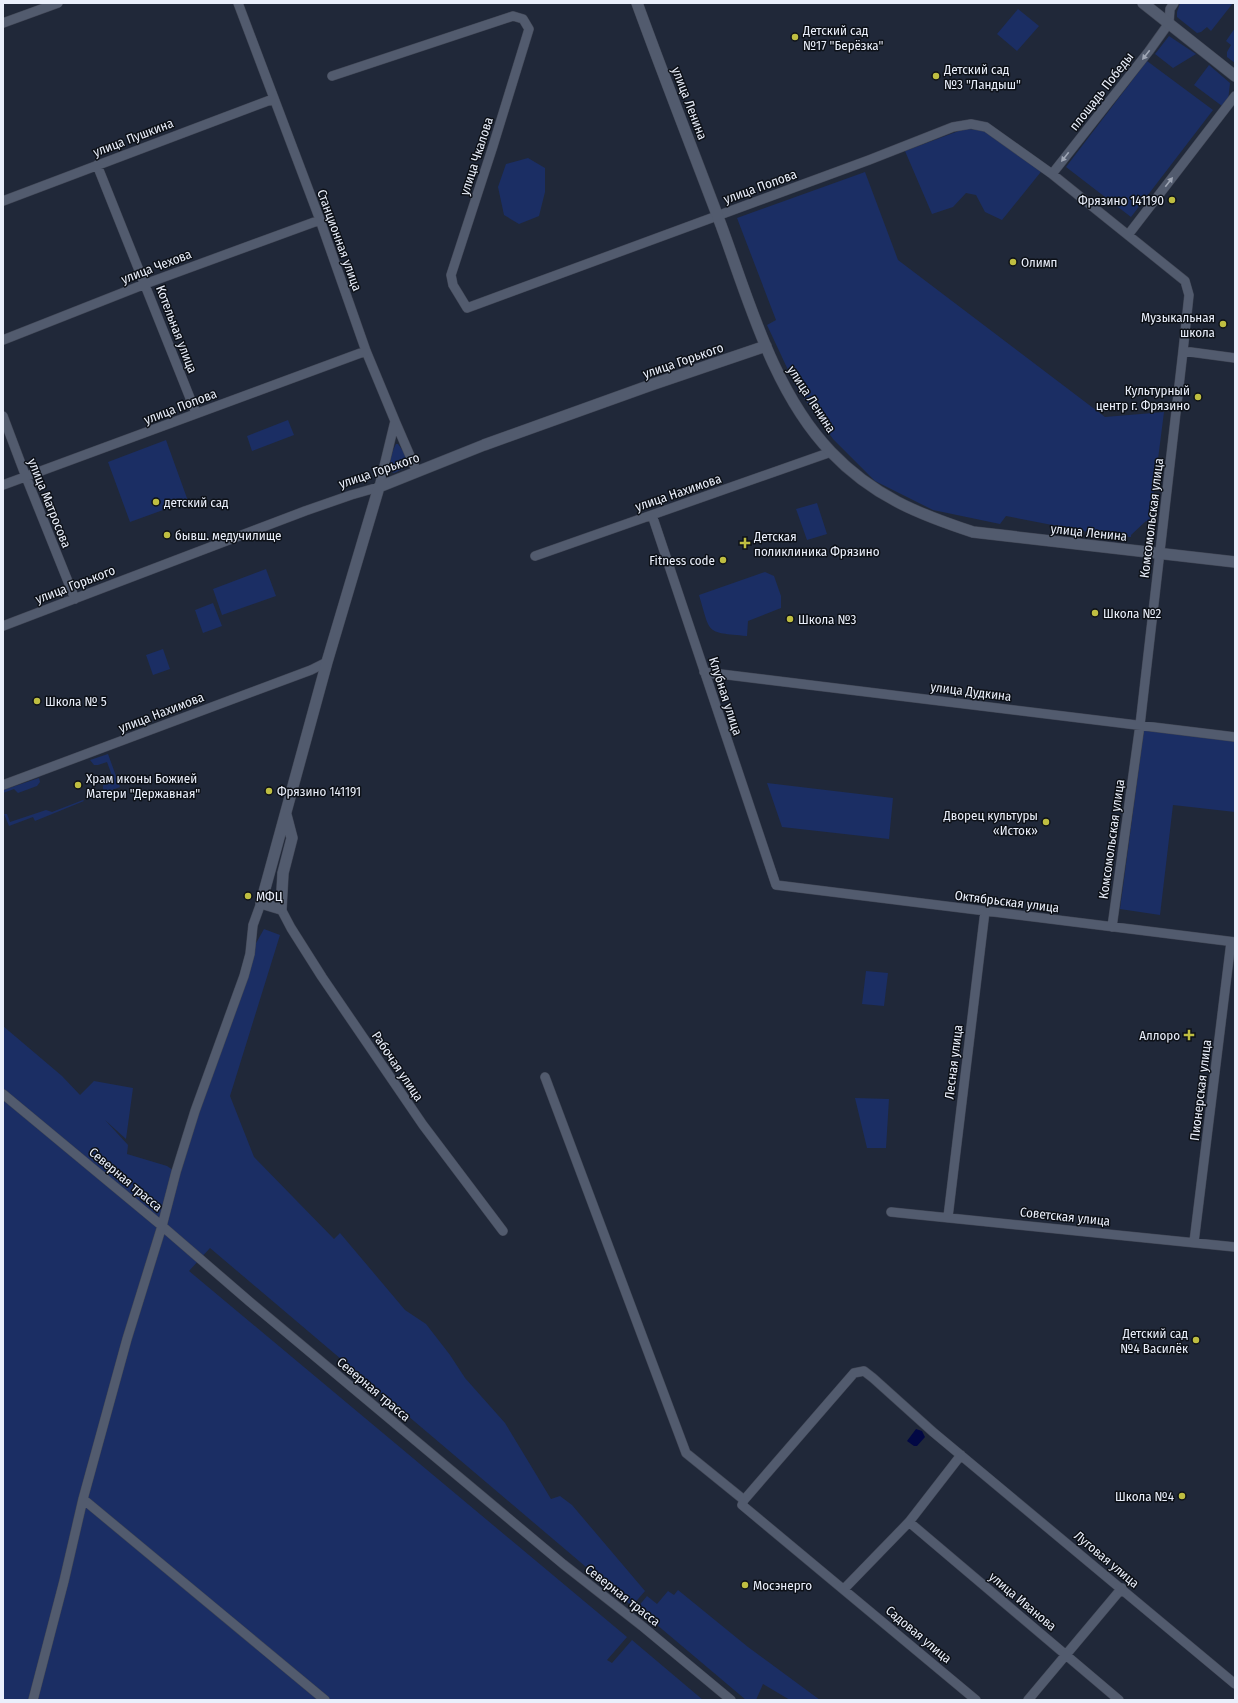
<svg xmlns="http://www.w3.org/2000/svg" width="1238" height="1703" font-family="'Fira Sans Condensed',sans-serif">
<style>
.green{fill:#1b2e64}
.water{fill:#020844}
.lines{fill:none;stroke-linecap:round;stroke-linejoin:round}
.minor-casing{stroke:#404655;stroke-width:10}
.tertiary-casing{stroke:#404655;stroke-width:12}
.minor{stroke:#525b6e;stroke-width:9}
.tertiary{stroke:#525b6e;stroke-width:11}
.oneway{fill:#9ea5b4}
.poi-dot{fill:#bfbe41;stroke:#0d1118;stroke-width:1.5}
.labels{text-anchor:middle;stroke-width:3;stroke-linejoin:round;paint-order:stroke}
.poi-label{font-size:13px;fill:#eaeffb;stroke:#0d1118;text-anchor:start}
.street-label{font-size:13px;fill:#eaeffb;stroke:#0d1118}
</style>
<rect width="100%" height="100%" fill="#202839"/>
<path class="green" d="M 1180,3 L 1233,3 L 1211,31 L 1207,27 L 1201,32 L 1197,33 L 1177,17 L 1177,12 Z
M 1018,9 L 1039,26 L 1017,51 L 997,34 Z
M 1235,28 L 1235,63 L 1227,57 L 1227,52 L 1231,45 L 1226,41 Z
M 1169,36 L 1196,54 L 1173,68 L 1155,54 Z
M 1147,61 L 1213,110 L 1131,217 L 1066,167 Z
M 1209,65 L 1230,83 L 1228,101 L 1222,106 L 1194,85 Z
M 964,129 L 983,130 L 1044,168 L 1002,220 L 985,212 L 976,195 L 966,193 L 953,207 L 932,214 L 905,151 Z
M 528,158 L 545,168 L 545,192 L 539,216 L 519,224 L 504,215 L 498,187 L 506,164 Z
M 865,172 L 898,260 L 1105,417 L 1164,412 L 1150,522 L 1146,521 L 1131,535 L 1131,537 L 1104,535 L 1006,516 L 1000,524 L 933,510 L 875,481 L 833,439 L 796,387 L 767,325 L 776,320 L 737,218 Z
M 288,420 L 294,435 L 252,451 L 247,436 Z
M 166,440 L 188,501 L 130,522 L 108,462 Z
M 396,444 L 398,444 L 406,455 L 409,466 L 394,473 L 390,471 C 389,463 392,451 396,444 Z
M 817,503 L 827,534 L 807,540 L 796,509 Z
M 266,569 L 276,596 L 222,615 L 213,589 Z
M 765,572 L 774,576 L 781,596 L 781,608 L 748,621 L 747,636 C 705,632 711,635 699,595 Z
M 213,603 L 222,626 L 203,633 L 195,610 Z
M 163,649 L 170,669 L 153,675 L 146,655 Z
M 1144,730 L 1235,741 L 1235,812 L 1173,805 L 1160,915 L 1120,909 Z
M 108,754 L 120,787 L 89,799 L 89,798 L 103,792 L 103,785 L 114,781 L 107,762 L 98,765 L 94,765 L 90,760 Z
M 39,778 L 40,782 L 37,786 L 18,793 L 14,789 L 3,793 L 3,790 Z
M 767,783 L 893,798 L 889,839 L 782,827 Z
M 83,800 L 84,801 L 35,821 L 33,817 L 9,826 L 4,814 L 7,814 L 10,822 L 46,810 L 52,812 Z
M 264,929 L 280,935 L 230,1096 L 254,1157 L 334,1239 L 340,1233 L 405,1310 L 426,1324 L 450,1355 L 465,1378 L 505,1423 L 551,1499 L 560,1496 L 572,1505 L 645,1591 L 632,1606 L 210,1248 L 189,1271 L 627,1637 L 607,1660 L 612,1663 L 632,1640 L 703,1700 L 3,1700 L 3,1026 L 62,1076 L 80,1095 L 94,1081 L 133,1088 L 126,1139 L 105,1120 L 128,1145 L 127,1154 L 167,1166 L 176,1172 L 250,954 Z
M 866,971 L 888,973 L 884,1006 L 862,1004 Z
M 855,1098 L 889,1099 L 886,1148 L 867,1148 Z
M 678,1590 L 748,1647 L 820,1700 L 790,1700 L 763,1684 L 756,1700 L 746,1700 L 637,1608 L 647,1596 L 657,1604 L 668,1591 L 674,1595 Z"/>
<path class="water" d="M 916,1429 L 922,1431 L 925,1437 L 917,1446 L 914,1446 L 907,1441 Z"/>
<g class="lines">
<g class="minor-casing">
<path id="minor" d="M 3,23 L 58,3
M 332,76 L 513,16 L 523,19 L 529,29 L 493,146 L 451,275 L 453,285 L 467,308 L 869,160 L 953,127 L 971,124 L 986,127 L 1052,174 L 1185,281 L 1189,295 L 1183,351 L 1140,725 L 1112,927
M 97,165 L 196,413
M 1052,174 L 1149,51 L 1169,23 L 1170,9 L 1174,3
M 3,201 L 273,99
M 1128,235 L 1235,96
M 3,340 L 145,284 L 320,220
M 1183,351 L 1235,358
M 3,416 L 26,477 L 75,599
M 395,421 L 417,472
M 3,485 L 366,351
M 652,515 L 776,885 L 1235,942
M 535,556 L 831,452
M 3,626 L 305,511 L 351,495 L 379,487 L 395,421 L 366,351 L 320,220 L 238,3
M 704,672 L 1235,737
M 3,785 L 311,670 L 327,662
M 281,909 L 291,928 L 322,977 L 423,1125 L 503,1231
M 545,1077 L 686,1453 L 744,1500
M 3,1094 L 162,1226 L 250,1302 L 563,1564 L 642,1626 L 731,1700
M 891,1212 L 1235,1247
M 948,1217 L 985,911
M 1194,1242 L 1231,942
M 83,1499 L 325,1700
M 909,1522 L 1119,1700
M 844,1589 L 909,1522 L 961,1455
M 33,1700 L 64,1581 L 83,1499 L 127,1339 L 162,1226 L 176,1172 L 195,1111 L 244,976 L 250,954 L 253,925 L 261,903
M 976,1700 L 742,1505 L 744,1500 L 854,1373 L 864,1371 L 873,1378 L 933,1432 L 1235,1684
M 1028,1700 L 1122,1588"/>
</g>
<g class="tertiary-casing">
<path id="tertiary" d="M 637,3 C 664,77 693,151 721,225 C 749,301 774,393 831,452 C 873,496 918,514 973,532 L 1235,562
M 1143,3 L 1235,76
M 286,815 L 292,838 L 283,873 L 281,909 L 261,903 L 327,662 L 379,487 L 484,445 L 651,385 L 766,346"/>
</g>
<use href="#minor" class="minor"/>
<use href="#tertiary" class="tertiary"/>
</g>
<defs><path id="oneway-solid" d="M-6-.8H1V-3.2L6.5 0L1 3.2V.8H-6Z"/></defs>
<g class="oneway">
<use href="#oneway-solid" transform="translate(1146 55) rotate(128)"/>
<use href="#oneway-solid" transform="translate(1065 157) rotate(128)"/>
<use href="#oneway-solid" transform="translate(1169 182) rotate(-52)"/>
</g>
<g class="poi-dot">
<circle cx="795" cy="37" r="4"/>
<circle cx="936" cy="76" r="4"/>
<circle cx="1172" cy="200" r="4"/>
<circle cx="1013" cy="262" r="4"/>
<circle cx="1223" cy="324" r="4"/>
<circle cx="1198" cy="397" r="4"/>
<circle cx="156" cy="502" r="4"/>
<circle cx="167" cy="535" r="4"/>
<path d="M743 537h4v4h4v4h-4v4h-4v-4h-4v-4h4z"/>
<circle cx="723" cy="560" r="4"/>
<circle cx="1095" cy="613" r="4"/>
<circle cx="790" cy="619" r="4"/>
<circle cx="37" cy="701" r="4"/>
<circle cx="78" cy="785" r="4"/>
<circle cx="269" cy="791" r="4"/>
<circle cx="1046" cy="822" r="4"/>
<circle cx="248" cy="896" r="4"/>
<path d="M1187 1029h4v4h4v4h-4v4h-4v-4h-4v-4h4z"/>
<circle cx="1196" cy="1340" r="4"/>
<circle cx="1182" cy="1496" r="4"/>
<circle cx="745" cy="1585" r="4"/>
</g>
<g class="labels">
<g class="poi-label">
<text x="803" y="35">Детский сад<tspan x="803" dy="15">№17 "Берёзка"</tspan></text>
<text x="944" y="74">Детский сад<tspan x="944" dy="15">№3 "Ландыш"</tspan></text>
<text x="1164" y="205" text-anchor="end">Фрязино 141190</text>
<text x="1021" y="267">Олимп</text>
<text x="1215" y="322" text-anchor="end">Музыкальная<tspan x="1215" dy="15">школа</tspan></text>
<text x="1190" y="395" text-anchor="end">Культурный<tspan x="1190" dy="15">центр г. Фрязино</tspan></text>
<text x="164" y="507">детский сад</text>
<text x="175" y="540">бывш. медучилище</text>
<text x="754" y="541">Детская<tspan x="754" dy="15">поликлиника Фрязино</tspan></text>
<text x="715" y="565" text-anchor="end">Fitness code</text>
<text x="1103" y="618">Школа №2</text>
<text x="798" y="624">Школа №3</text>
<text x="45" y="706">Школа № 5</text>
<text x="86" y="783">Храм иконы Божией<tspan x="86" dy="15">Матери "Державная"</tspan></text>
<text x="277" y="796">Фрязино 141191</text>
<text x="1038" y="820" text-anchor="end">Дворец культуры<tspan x="1038" dy="15">«Исток»</tspan></text>
<text x="256" y="901">МФЦ</text>
<text x="1180" y="1040" text-anchor="end">Аллоро</text>
<text x="1188" y="1338" text-anchor="end">Детский сад<tspan x="1188" dy="15">№4 Василёк</tspan></text>
<text x="1174" y="1501" text-anchor="end">Школа №4</text>
<text x="753" y="1590">Мосэнерго</text>
</g>
<g class="street-label">
<text transform="translate(1101 91) rotate(-52)" y="5">площадь Победы</text>
<text transform="translate(690 103) rotate(69)" y="5">улица Ленина</text>
<text transform="translate(133 137) rotate(-21)" y="5">улица Пушкина</text>
<text transform="translate(476 156) rotate(-72)" y="5">улица Чкалова</text>
<text transform="translate(760 186) rotate(-20)" y="5">улица Попова</text>
<text transform="translate(340 240) rotate(70)" y="5">Станционная улица</text>
<text transform="translate(156 266) rotate(-21)" y="5">улица Чехова</text>
<text transform="translate(177 329) rotate(69)" y="5">Котельная улица</text>
<text transform="translate(683 360) rotate(-19)" y="5">улица Горького</text>
<text transform="translate(812 399) rotate(57)" y="5">улица Ленина</text>
<text transform="translate(180 406) rotate(-21)" y="5">улица Попова</text>
<text transform="translate(379 470) rotate(-19)" y="5">улица Горького</text>
<text transform="translate(678 492) rotate(-19)" y="5">улица Нахимова</text>
<text transform="translate(50 503) rotate(68)" y="5">улица Матросова</text>
<text transform="translate(1151 518) rotate(-83)" y="5">Комсомольская улица</text>
<text transform="translate(1089 532) rotate(6)" y="5">улица Ленина</text>
<text transform="translate(75 584) rotate(-21)" y="5">улица Горького</text>
<text transform="translate(971 691) rotate(7)" y="5">улица Дудкина</text>
<text transform="translate(726 696) rotate(72)" y="5">Клубная улица</text>
<text transform="translate(161 712) rotate(-21)" y="5">улица Нахимова</text>
<text transform="translate(1111 839) rotate(-82)" y="5">Комсомольская улица</text>
<text transform="translate(1007 901) rotate(7)" y="5">Октябрьская улица</text>
<text transform="translate(953 1062) rotate(-83)" y="5">Лесная улица</text>
<text transform="translate(398 1066) rotate(56)" y="5">Рабочая улица</text>
<text transform="translate(1200 1090) rotate(-83)" y="5">Пионерская улица</text>
<text transform="translate(126 1179) rotate(40)" y="5">Северная трасса</text>
<text transform="translate(1065 1216) rotate(6)" y="5">Советская улица</text>
<text transform="translate(374 1389) rotate(40)" y="5">Северная трасса</text>
<text transform="translate(1107 1559) rotate(40)" y="5">Луговая улица</text>
<text transform="translate(623 1595) rotate(38)" y="5">Северная трасса</text>
<text transform="translate(1023 1601) rotate(40)" y="5">улица Иванова</text>
<text transform="translate(919 1634) rotate(40)" y="5">Садовая улица</text>
</g>
</g>
<rect width="1238" height="1703" fill="none" stroke="#eaeffb" stroke-width="8"/>
</svg>
